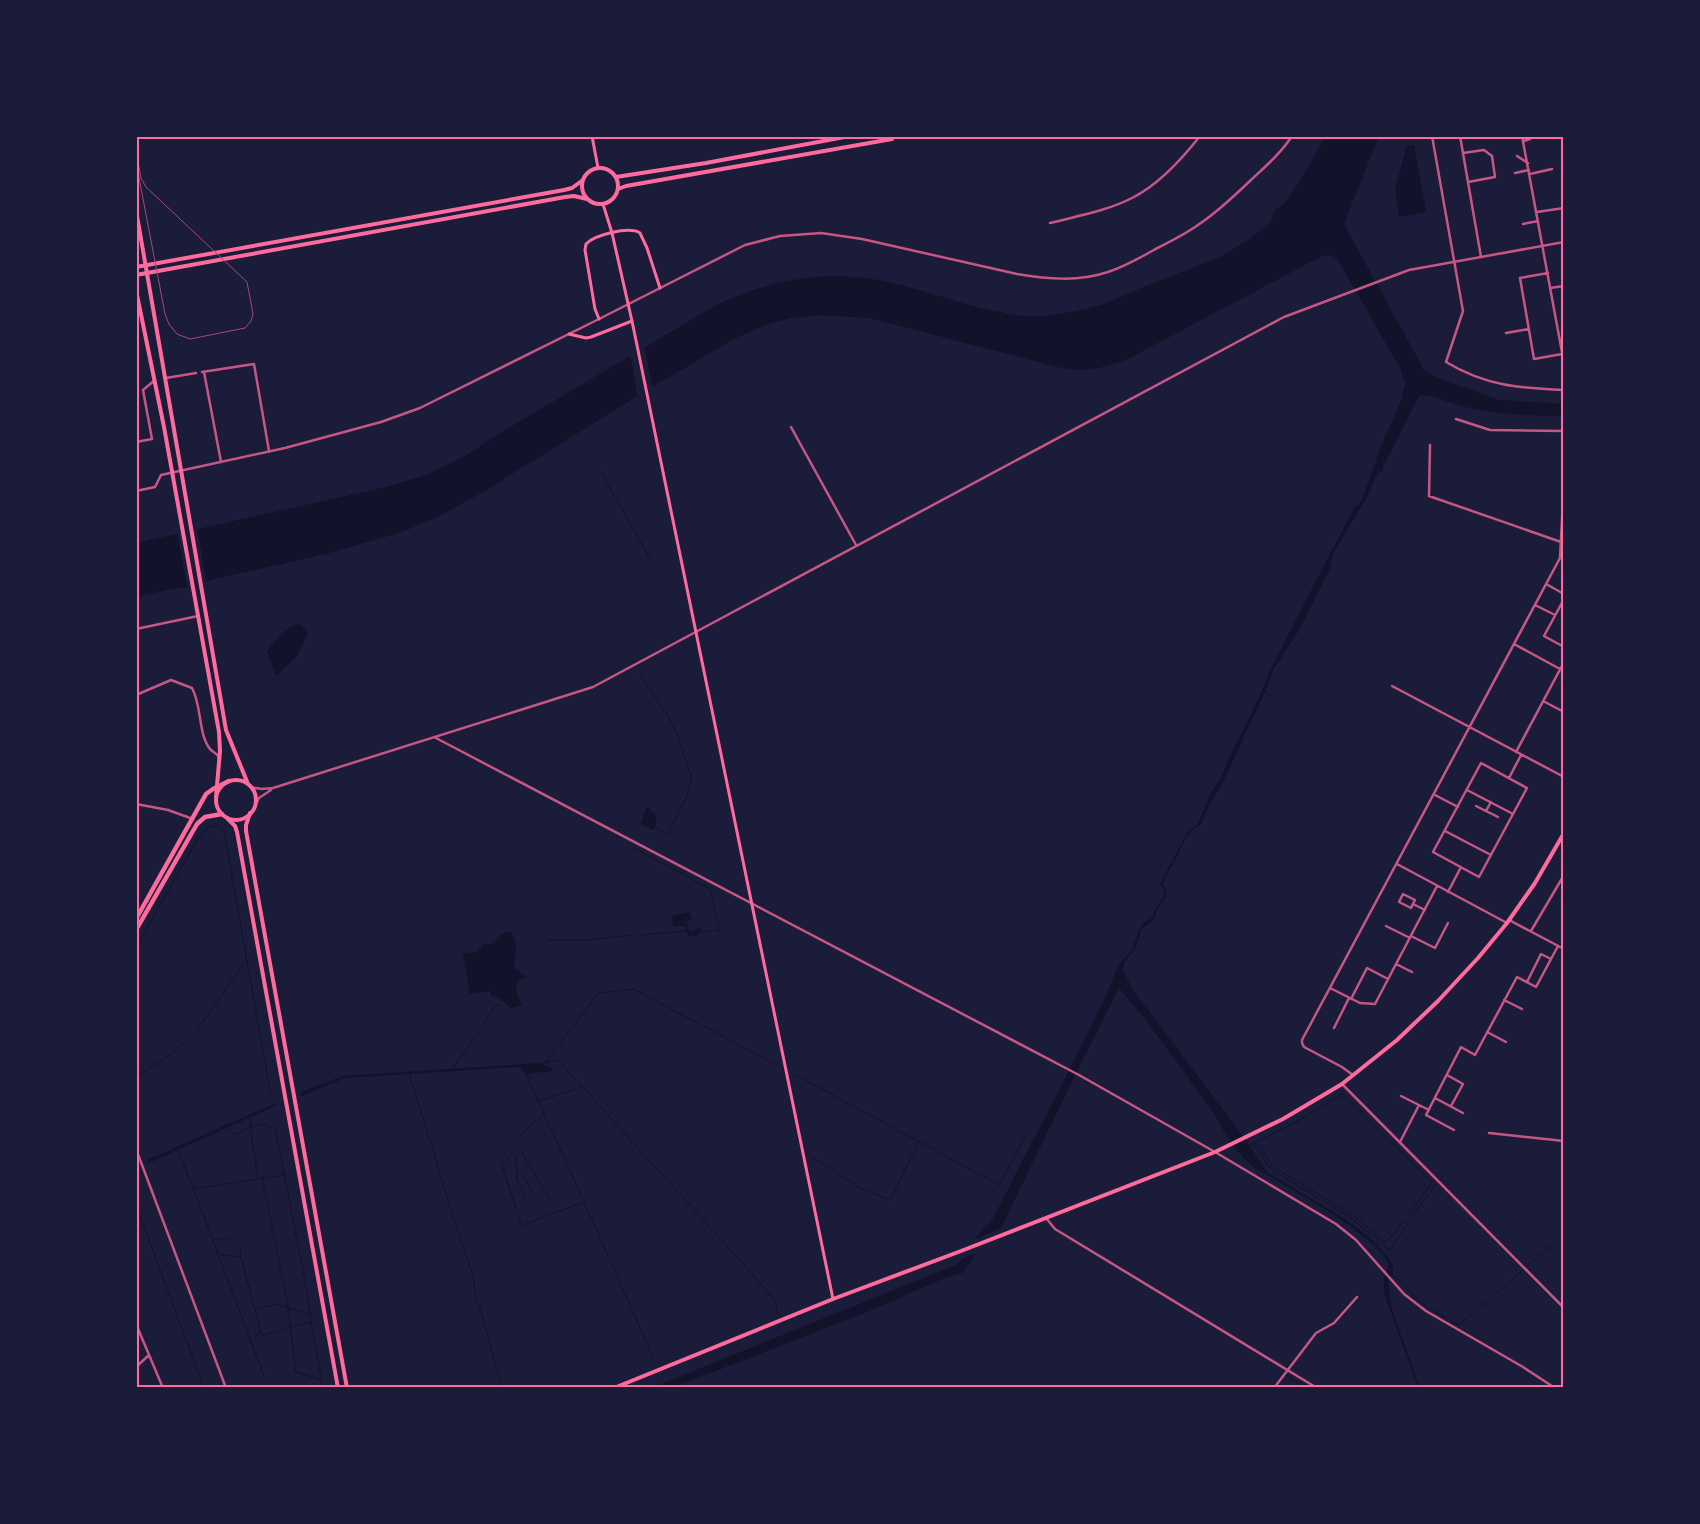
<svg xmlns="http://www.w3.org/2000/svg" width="1700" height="1524" font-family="'PT Serif',serif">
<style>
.water{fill:#12122b}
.pier{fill:#1b1b3a}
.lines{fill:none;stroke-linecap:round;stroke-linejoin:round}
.stream{stroke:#12122b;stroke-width:1}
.minor{stroke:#c65784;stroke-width:2.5}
.tertiary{stroke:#c65784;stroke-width:2.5}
.secondary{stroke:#ff6b9d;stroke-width:3}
.primary{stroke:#ff6b9d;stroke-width:4}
.trunk{stroke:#ff6b9d;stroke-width:4}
.motorway{stroke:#ff6b9d;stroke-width:4.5}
.tram{stroke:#a44b75;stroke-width:1}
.neatline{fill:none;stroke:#ff6b9d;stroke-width:2}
</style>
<rect width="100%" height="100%" fill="#1b1b3a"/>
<path class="water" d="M 1325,136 L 1379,136 L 1347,216 L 1345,222 L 1346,228 L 1423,368 L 1427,372 L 1441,379 L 1499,400 L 1564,404 L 1564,416 C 1526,415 1488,415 1452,403 C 1441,400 1430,393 1419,396 L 1383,467 L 1383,472 L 1380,471 L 1376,475 L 1369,493 L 1333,553 L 1330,568 L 1301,627 L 1273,670 L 1266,690 L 1222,784 L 1211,801 L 1201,824 L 1190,832 L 1185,839 L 1175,861 L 1166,875 L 1163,883 L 1166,890 L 1166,896 L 1159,906 L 1153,921 L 1142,928 L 1136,947 L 1124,963 L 1123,970 L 1132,989 L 1250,1146 L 1263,1167 L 1268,1173 L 1344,1218 L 1375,1242 L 1388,1257 L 1393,1265 L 1393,1274 L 1388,1279 L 1392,1310 L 1420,1388 L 1418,1388 L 1384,1293 L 1384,1278 L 1389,1265 C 1379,1235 1282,1184 1252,1166 C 1236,1152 1223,1132 1214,1113 L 1145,1019 L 1119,988 L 1078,1069 L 1002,1226 L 974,1256 L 962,1273 L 945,1278 L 867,1312 L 672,1388 L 651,1388 L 954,1266 L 961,1261 L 976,1237 L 991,1222 L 1071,1067 L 1108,991 L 1118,965 L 1133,949 L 1139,929 L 1143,923 L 1151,918 L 1164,895 L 1164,892 L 1160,884 L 1188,831 L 1197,826 L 1211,792 L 1221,778 L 1232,751 L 1238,741 L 1265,684 L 1270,670 L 1354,508 L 1359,504 L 1363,497 L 1383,441 L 1401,401 L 1405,384 L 1401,370 L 1341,265 C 1336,256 1330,253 1320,257 L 1124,361 L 1095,369 L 1073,370 L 1062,368 L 869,318 L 823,315 L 792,318 L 768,324 L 738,337 L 655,385 L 483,492 L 439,516 L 402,532 L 326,554 L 210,580 C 203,586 189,589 180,587 L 136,597 L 136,543 L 386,487 L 426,475 L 464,457 L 492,438 L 714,306 C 759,285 804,273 854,277 C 900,280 945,300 990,310 C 1001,312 1012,315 1024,316 C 1042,317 1062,314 1080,310 C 1096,307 1112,302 1126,294 L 1224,255 L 1247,241 L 1270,223 L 1275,210 L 1285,203 L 1308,168 Z
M 1414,145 L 1426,212 L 1399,217 L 1395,189 L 1407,146 Z
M 298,624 L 301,625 L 308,633 L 297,656 L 276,676 L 267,651 C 276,640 285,628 298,624 Z
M 646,808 L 649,808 C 657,815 659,821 653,830 L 641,824 Z
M 689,912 L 692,916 L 691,920 L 687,921 L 689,931 L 694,931 L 699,928 L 701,931 L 696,936 L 688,936 L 685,926 L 673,926 L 672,916 Z
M 508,932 L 512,933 L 516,943 L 514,968 L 527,977 L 521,979 L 516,985 L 518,998 L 522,1003 L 521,1006 L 511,1008 L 498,997 L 491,996 L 490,991 L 470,994 L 463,954 L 477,952 L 483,944 L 491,944 L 502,934 Z
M 540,1063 L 553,1069 L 552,1071 L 526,1074 L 519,1067 L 345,1078 L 302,1096 L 301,1092 L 343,1076 Z
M 276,1103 L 277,1105 L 149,1163 L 147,1160 Z"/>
<path class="pier" d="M 644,345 L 653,389 L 638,398 L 630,354 Z
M 197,527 L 207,585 L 188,591 L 177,531 Z
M 1004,1227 L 984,1250 L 960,1260 L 972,1240 Z"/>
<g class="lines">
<path class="stream" d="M 601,472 L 651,560 L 669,578
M 640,675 L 668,716 L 677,733 L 691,776 L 690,786 L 686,798 L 668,834 L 655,827
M 1264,691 L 1272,696
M 634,848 L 710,889 L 720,933
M 701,932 L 718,930
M 641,935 L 686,931
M 548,940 L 581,940
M 584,940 L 633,935
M 136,947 L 196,842 C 203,832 207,823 221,826 L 224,831 L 271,1096
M 702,1025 L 776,1065
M 481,1028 L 495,1006 L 499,1005
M 560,1043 L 599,993 L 633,989 L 698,1023
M 546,1062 L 558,1045
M 539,1064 L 556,1060 L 560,1062 L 755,1277 L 776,1302 L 777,1313
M 452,1069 L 479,1031
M 409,1073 L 431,1144
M 526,1074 L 582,1197
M 796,1075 L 999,1185 L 1025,1137
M 136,1076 C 159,1064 181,1048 198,1029 L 247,959
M 540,1101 L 581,1087
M 249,1117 L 251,1127 L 259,1124 L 275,1128 L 308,1296 L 311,1323 L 323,1388
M 228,1127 L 234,1135 L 251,1127 L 252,1139 L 258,1178
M 518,1137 L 544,1114
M 1257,1143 L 1269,1161 L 1276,1168 L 1355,1217 L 1384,1241 L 1388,1240 L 1406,1219
M 1254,1145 L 1262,1157 L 1272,1170 L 1351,1218 L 1384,1245 L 1389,1251 L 1409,1221
M 1249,1146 L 1298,1121 L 1343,1094 L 1432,1182 L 1409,1216
M 432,1147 L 452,1214 L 472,1273 L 477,1300
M 178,1149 L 210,1232
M 518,1149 L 521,1151 L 549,1199
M 513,1153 L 502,1165 L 516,1208
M 516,1154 L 517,1180 L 526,1197
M 812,1157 L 862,1189 L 891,1200 L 918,1142
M 517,1172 L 524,1177 L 532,1192
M 262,1177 L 288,1307 L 296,1372 L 321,1380
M 1441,1179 L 1462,1158
M 194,1189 L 284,1175
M 583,1200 L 608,1256
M 136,1205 L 204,1388
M 517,1213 L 522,1225 L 584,1202
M 1412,1217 L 1436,1184
M 210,1233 L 264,1376
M 213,1240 L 229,1238
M 240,1246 L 241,1257
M 220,1255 L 241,1257 L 261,1333 L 254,1337
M 610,1260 L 652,1355
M 1527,1266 L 1551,1245
M 1392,1273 L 1414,1296 L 1427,1307 L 1459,1325 L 1489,1300
M 1491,1298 L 1523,1270
M 479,1305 L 502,1388
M 255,1309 L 276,1304 L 310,1314
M 262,1334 L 264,1335 L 310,1322
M 1286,1375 L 1307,1388"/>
<path class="minor" d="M 1432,136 L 1463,311 L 1446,362 C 1486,386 1519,388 1564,390
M 1460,136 L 1481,257
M 1522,136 L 1564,363
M 1562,136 L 1564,144
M 1524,141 L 1530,139 L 1533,136
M 1463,153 L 1484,150 L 1492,156 L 1495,177 L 1468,182
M 1517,156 L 1528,163
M 1515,173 L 1529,170
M 1530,174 L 1552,169
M 1537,212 L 1564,208
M 1050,223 C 1077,216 1107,211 1132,198 C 1158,185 1182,159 1200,136
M 1523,224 L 1538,221
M 1548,273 L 1520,278 L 1534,359 L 1562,354
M 1550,288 L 1564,286
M 1506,333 L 1529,329
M 202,372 L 254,364 L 269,451
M 204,372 L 221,462
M 166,378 L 196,373
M 1456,419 L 1490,430 L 1564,431
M 791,427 L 856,545
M 136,442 L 152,439 L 143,390 L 155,380
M 1430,445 L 1429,496 L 1564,543
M 1546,584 L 1564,594
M 1564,599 L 1544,636 L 1564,647
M 1535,605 L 1555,615
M 136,629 L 198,616
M 1514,644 L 1560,669
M 1392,686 L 1564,777
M 136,695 L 171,680 L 192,688 C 202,706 198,734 210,749 C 213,752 217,754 219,757
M 1543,701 L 1564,712
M 1516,752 L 1564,662
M 1481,763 L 1527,788 L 1479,877 L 1433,852 Z
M 1509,778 L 1521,755
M 1467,790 L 1513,814
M 1435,795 L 1458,807
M 136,804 L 168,810 L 193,819
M 1476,806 L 1498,817
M 1486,811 L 1491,802
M 1445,831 L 1491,855
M 1397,864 L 1507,923
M 1448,892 L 1461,867
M 1403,894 L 1415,900 L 1411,908 L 1399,902 Z
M 1413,904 L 1425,910
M 1509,920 L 1564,949
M 1386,926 L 1410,938
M 1531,931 L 1564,875
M 1411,936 L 1435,948 L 1448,923
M 1396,964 L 1412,972
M 1527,982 L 1541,954 L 1551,959
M 1330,988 L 1360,1003 L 1375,1004 L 1437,886
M 1351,999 L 1367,968 L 1388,979
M 1504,1000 L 1522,1009
M 1334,1028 L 1349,998
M 1487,1032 L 1506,1042
M 1353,1075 L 1342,1067 L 1304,1047 L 1302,1043 L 1302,1040 L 1560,558 L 1564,480
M 1447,1075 L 1463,1084 L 1451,1106
M 1401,1096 L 1429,1110
M 1435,1098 L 1463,1113
M 1454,1130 L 1426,1115 L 1461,1047 L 1475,1055 L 1517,977 L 1536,987 L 1558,946
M 1489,1133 L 1564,1141
M 1400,1142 L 1419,1105
M 136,1149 L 226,1388
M 136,1324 L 163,1388
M 136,1367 L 149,1355
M 1274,1388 L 1316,1333 L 1334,1323 L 1357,1297"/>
<path class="tertiary" d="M 136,491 L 155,487 L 161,475 L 285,448 L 381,422 L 420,408 L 599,319 L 745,245 L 780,236 L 821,233 L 862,239 L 1017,274 C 1047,279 1078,282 1108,272 C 1123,267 1138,259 1152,251 C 1167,243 1182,236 1195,227 C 1215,214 1233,197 1251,180 C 1266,166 1281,153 1292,136
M 434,737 L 1079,1075 L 1215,1152 L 1336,1224 L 1356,1240 L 1404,1294 L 1426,1311 L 1523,1367 L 1555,1388
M 250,787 L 262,789 L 273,788 L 593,687 L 1284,317 L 1409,270 L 1564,242
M 254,808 L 259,798 L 271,790
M 1342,1084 L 1564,1308
M 1046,1218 L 1055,1229 L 1317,1388"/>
<path class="secondary" d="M 592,136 L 598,168
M 603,204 L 612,233 L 632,321 L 833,1299
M 599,319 L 595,309 L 585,250 L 586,244 C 594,235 629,226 640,233 L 647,248 L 660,288
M 569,334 L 586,338 L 591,337 L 632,321"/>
<path class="primary" d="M 250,813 L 246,825 L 246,831 L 347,1388
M 227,818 L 235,826 L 237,832 L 338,1388
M 614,1388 L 833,1299 L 961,1251 L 1215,1152 L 1283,1119 L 1342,1084 L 1397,1040 L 1438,1001 L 1478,958 L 1507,923 L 1535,883 L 1564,833"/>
<path class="trunk" d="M582 186a18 18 0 1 1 36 0a18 18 0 1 1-36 0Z
M 616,177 L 706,163 L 850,136
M 618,189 L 626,186 L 892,139
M 136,210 L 226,730 L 248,784
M 136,267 L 564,190 L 572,188 L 583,180
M 136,275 L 565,197 L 574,196 L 587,199
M 136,290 L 164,427 L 219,732 L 220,751 L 216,797
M216 800a20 20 0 1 1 40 0a20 20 0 1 1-40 0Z"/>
<path class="motorway" d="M 136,919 L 206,794 L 213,789 L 229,781
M 136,930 L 197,824 L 205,817 L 222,814"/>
<path class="tram" d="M 136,151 L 141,178 L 146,187 L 247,282 L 253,314 L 251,321 L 245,328 L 190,339 L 177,334 L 169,324 L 165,314 L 136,162"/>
</g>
<rect width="1700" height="1524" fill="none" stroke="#1b1b3a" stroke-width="275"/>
<rect x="138" y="138" width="1424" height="1248" class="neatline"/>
</svg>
